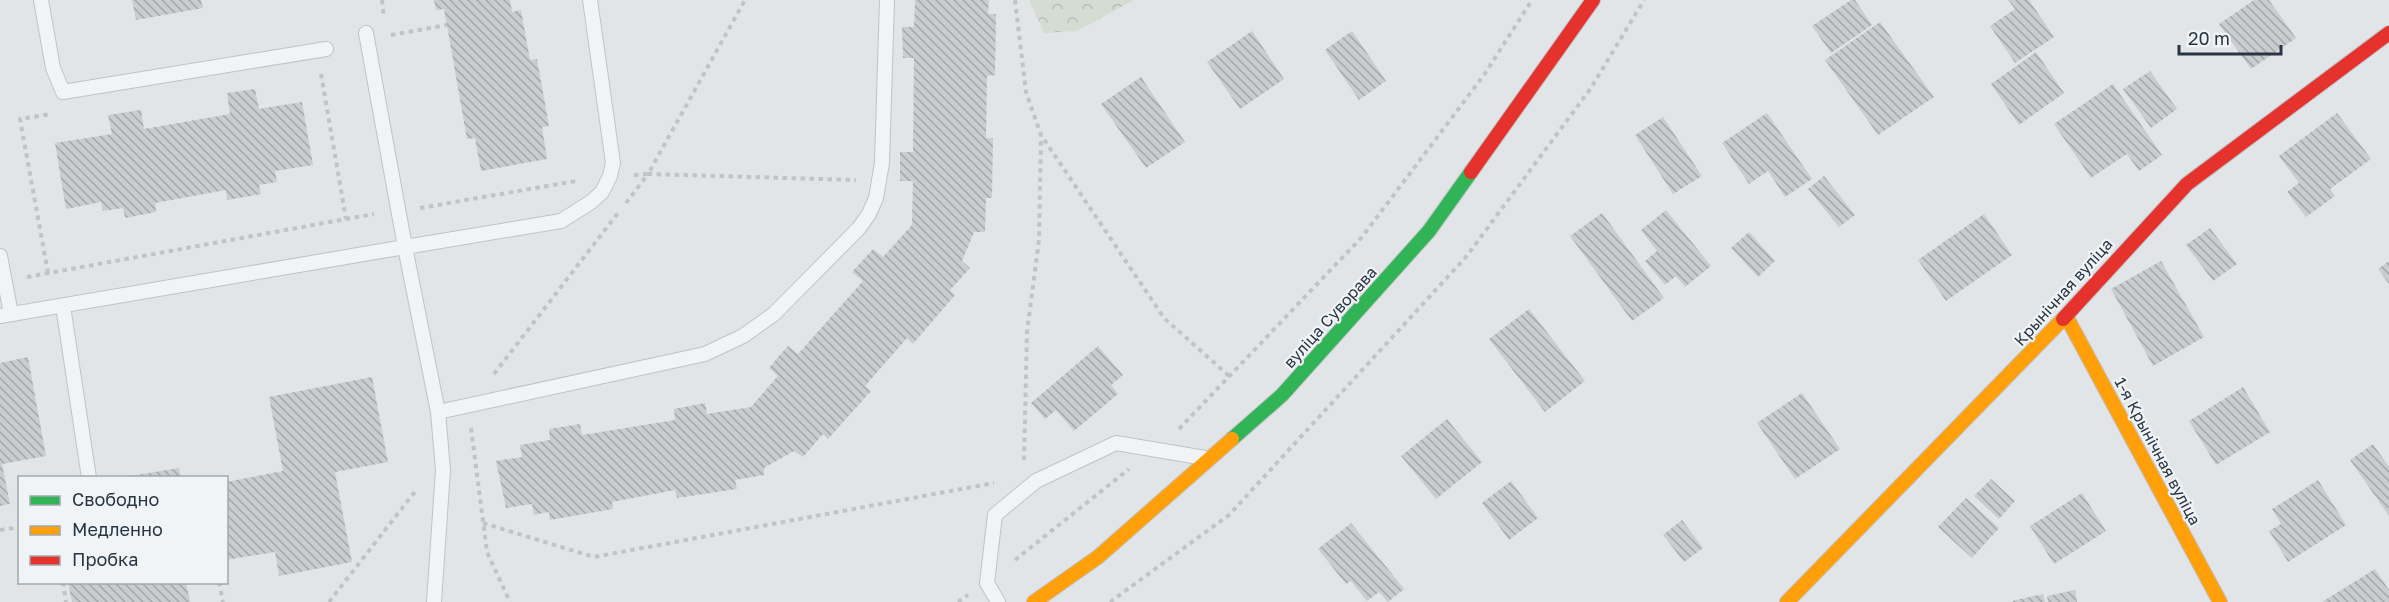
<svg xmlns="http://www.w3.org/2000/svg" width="2389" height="602" font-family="'Golos Text',sans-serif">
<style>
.forest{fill:url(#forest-crowns)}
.building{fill:url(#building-back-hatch)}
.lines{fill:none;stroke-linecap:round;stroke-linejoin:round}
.lane-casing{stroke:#c0c3c6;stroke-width:16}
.fast-casing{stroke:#c0c3c6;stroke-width:16}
.slow-casing{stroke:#c0c3c6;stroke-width:16}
.jam-casing{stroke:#c0c3c6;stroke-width:16}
.path{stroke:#c0c4c6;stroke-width:4;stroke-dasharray:4.5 4.5;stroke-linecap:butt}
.lane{stroke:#f2f3f4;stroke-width:14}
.fast{stroke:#30b455;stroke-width:14}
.slow{stroke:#ff9f0a;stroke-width:14}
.jam{stroke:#e5322d;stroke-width:14}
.labels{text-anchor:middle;stroke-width:4.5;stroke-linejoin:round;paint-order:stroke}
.street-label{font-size:16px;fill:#283542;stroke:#f0f4f7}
</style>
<defs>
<pattern id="forest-crowns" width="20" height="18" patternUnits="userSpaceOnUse" patternTransform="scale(1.5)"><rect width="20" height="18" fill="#d4dcd3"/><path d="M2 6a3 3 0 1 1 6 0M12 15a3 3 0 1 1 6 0" fill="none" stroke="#b6bdb6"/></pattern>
<pattern id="building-back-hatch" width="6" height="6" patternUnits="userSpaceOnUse" patternTransform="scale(1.5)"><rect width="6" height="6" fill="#cacdd0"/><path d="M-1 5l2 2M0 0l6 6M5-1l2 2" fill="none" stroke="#a4a7aa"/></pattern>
</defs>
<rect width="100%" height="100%" fill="#e2e5e8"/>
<path class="forest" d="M 1029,0 L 1134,0 L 1077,31 L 1044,33 Z"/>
<path class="building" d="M 132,0 L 201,0 L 203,8 L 136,20 Z
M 434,0 L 510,0 L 512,12 L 521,10 L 530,60 L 537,59 L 549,126 L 542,127 L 547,159 L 481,171 L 475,138 L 467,139 L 444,9 L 436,10 Z
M 915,0 L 989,0 L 988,14 L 996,14 L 995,75 L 987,76 L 986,138 L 993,138 L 992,198 L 986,198 L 985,232 L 974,232 L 962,261 L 970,268 L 950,290 L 955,295 L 913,344 L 907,338 L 865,386 L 871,391 L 828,439 L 823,434 L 803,457 L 794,451 L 764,468 L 764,475 L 735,480 L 737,489 L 677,498 L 675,490 L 612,502 L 613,509 L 550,520 L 549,512 L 534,515 L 532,504 L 506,508 L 496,461 L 522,457 L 520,445 L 550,440 L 549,429 L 580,424 L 582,435 L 675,420 L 674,409 L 705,403 L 707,414 L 751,407 L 778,376 L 769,368 L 779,356 L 788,346 L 798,354 L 863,281 L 852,272 L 873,249 L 883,257 L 912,225 L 913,181 L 900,181 L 900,152 L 913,152 L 914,58 L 903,58 L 902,27 L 914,27 Z
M 1851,0 L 1855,0 L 1872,25 L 1831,53 L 1812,26 Z
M 2008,0 L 2029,0 L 2054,37 L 2015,63 L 1990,26 L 2015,9 Z
M 2254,0 L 2269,0 L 2296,38 L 2251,69 L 2219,24 Z
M 1880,22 L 1934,97 L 1878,135 L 1825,60 Z
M 1252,31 L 1284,79 L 1240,109 L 1207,62 Z
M 1352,31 L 1386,81 L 1359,100 L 1325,50 Z
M 2036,52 L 2064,93 L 2019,125 L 1991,84 Z
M 2150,71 L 2177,109 L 2151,128 L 2123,89 Z
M 1141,77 L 1185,142 L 1146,168 L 1101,104 Z
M 2113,84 L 2162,155 L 2139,171 L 2127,154 L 2091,178 L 2054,124 Z
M 255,89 L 259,109 L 302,102 L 313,165 L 275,171 L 277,182 L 259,185 L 261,194 L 227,200 L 226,190 L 155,203 L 156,212 L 125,218 L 123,208 L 103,211 L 101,202 L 66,209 L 55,143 L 112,134 L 108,115 L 141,110 L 144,129 L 230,114 L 227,93 Z
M 1767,113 L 1812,179 L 1785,197 L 1768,171 L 1749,184 L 1722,143 Z
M 2337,113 L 2371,159 L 2330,189 L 2335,196 L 2306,217 L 2287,192 L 2299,183 L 2279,156 Z
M 1663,117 L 1702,176 L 1673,194 L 1635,135 Z
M 1824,176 L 1855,215 L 1839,227 L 1808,189 Z
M 1666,210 L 1711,266 L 1685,287 L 1676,276 L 1665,285 L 1645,261 L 1657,251 L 1641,230 Z
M 1602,213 L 1664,298 L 1632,321 L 1570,236 Z
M 1984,214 L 2012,255 L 1946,301 L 1918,260 Z
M 2210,228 L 2237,264 L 2213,281 L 2186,245 Z
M 1749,232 L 1775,261 L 1758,277 L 1731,248 Z
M 2161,261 L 2204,337 L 2153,366 L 2111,289 Z
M 2389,261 L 2389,284 L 2378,269 Z
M 1529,309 L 1585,381 L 1545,412 L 1489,339 Z
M 1098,346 L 1123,375 L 1111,385 L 1118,394 L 1074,431 L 1056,410 L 1045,419 L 1031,403 Z
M 28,357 L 46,456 L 2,464 L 10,504 L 0,506 L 0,363 Z
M 372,377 L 388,462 L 335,472 L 352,562 L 279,576 L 275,552 L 226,560 L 226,482 L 283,471 L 269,397 Z
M 2243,387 L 2270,432 L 2216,465 L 2189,421 Z
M 1802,393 L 1840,449 L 1795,479 L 1757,423 Z
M 1447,419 L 1482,462 L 1436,499 L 1401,456 Z
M 2373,444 L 2389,467 L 2389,516 L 2350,460 Z
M 179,468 L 181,478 L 130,478 L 130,476 Z
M 1991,479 L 2015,501 L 1999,519 L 1974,496 Z
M 2318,480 L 2346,525 L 2288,562 L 2269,531 L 2281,524 L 2272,509 Z
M 1511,481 L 1538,518 L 1509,540 L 1482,503 Z
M 2082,493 L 2106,531 L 2054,564 L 2030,526 Z
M 1966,498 L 1999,528 L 1972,558 L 1938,527 Z
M 1682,520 L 1703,548 L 1684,562 L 1663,535 Z
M 1351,523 L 1404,589 L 1388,602 L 1379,592 L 1367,601 L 1351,581 L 1346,584 L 1318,549 Z
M 2375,569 L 2389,590 L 2389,602 L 2322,602 Z
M 68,582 L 186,582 L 190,602 L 72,602 Z
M 2075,590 L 2077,602 L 2048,602 L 2047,596 Z
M 2043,594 L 2045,602 L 2013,602 L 2012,601 Z"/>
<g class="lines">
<g class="lane-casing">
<path id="lane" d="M 41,0 L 53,68 L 63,92 L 326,49
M 366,33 L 405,247 L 561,221 L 591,202 L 602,192 L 610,176 L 613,163 L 590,0
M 0,256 L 11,314
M 63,306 L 89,478
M 0,316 L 405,247 L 438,412 L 443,470 L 434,602
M 438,412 L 705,354 L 743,336 L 774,314 L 859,228 L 869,214 L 876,198 L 882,163 L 887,0
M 998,602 L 987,583 L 995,515 L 1036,481 L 1116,443 L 1205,458"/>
</g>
<g class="fast-casing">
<path id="fast" d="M 1232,439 L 1282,395 L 1429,231 L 1471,172"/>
</g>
<g class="slow-casing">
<path id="slow" d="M 2066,316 L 2220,602
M 1034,602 L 1098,557 L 1232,439
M 1787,602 L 2063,319"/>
</g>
<g class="jam-casing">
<path id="jam" d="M 1471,172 L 1593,0
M 2063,319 L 2187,184 L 2389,33"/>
</g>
<path class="path" d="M 382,0 L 384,17
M 1015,0 L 1026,92 L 1041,135 L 1164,318 L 1230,377
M 391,35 L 447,25
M 321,74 L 346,219
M 634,175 L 648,174 L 745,0
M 626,203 L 648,174 L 856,180
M 420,208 L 576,181
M 48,273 L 20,119 L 51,114
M 27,277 L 374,214
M 494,374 L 618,213
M 471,428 L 487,552 L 510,602
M 1179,429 L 1362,237 L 1484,75 L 1532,0
M 1024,460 L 1027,332 L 1039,240 L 1041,136
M 483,523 L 594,557 L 994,483
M 0,530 L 20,527
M 1015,560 L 1129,469
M 63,582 L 66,602
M 219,582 L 223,602
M 329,602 L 417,489
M 958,602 L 968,595
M 1110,602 L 1229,515 L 1466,257 L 1591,88 L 1644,0"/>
<use href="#lane" class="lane"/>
<use href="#fast" class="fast"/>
<use href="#slow" class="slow"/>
<use href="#jam" class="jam"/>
</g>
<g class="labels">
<g class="street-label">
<text transform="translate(2063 292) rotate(-48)" y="6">Крынічная вуліца</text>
<text transform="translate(1330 317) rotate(-48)" y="6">вуліца Суворава</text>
<text transform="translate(2158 451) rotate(62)" y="6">1-я Крынічная вуліца</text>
</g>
</g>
<rect x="18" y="476" width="210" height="108" fill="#f0f4f7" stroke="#a0a8af" stroke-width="1.5"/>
<rect x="30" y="496" width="30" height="9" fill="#30b455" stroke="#a0a8af" stroke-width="1.5"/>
<text x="72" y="506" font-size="18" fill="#283542">Свободно</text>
<rect x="30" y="526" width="30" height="9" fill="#ff9f0a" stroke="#a0a8af" stroke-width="1.5"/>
<text x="72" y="536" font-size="18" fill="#283542">Медленно</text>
<rect x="30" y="556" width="30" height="9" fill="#e5322d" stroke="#a0a8af" stroke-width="1.5"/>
<text x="72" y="566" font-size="18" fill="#283542">Пробка</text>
<path d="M2179 45v9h102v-9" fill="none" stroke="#283542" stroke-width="3"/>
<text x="2188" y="45" font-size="18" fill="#283542" stroke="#f0f4f7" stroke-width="4.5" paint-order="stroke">20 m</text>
</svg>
